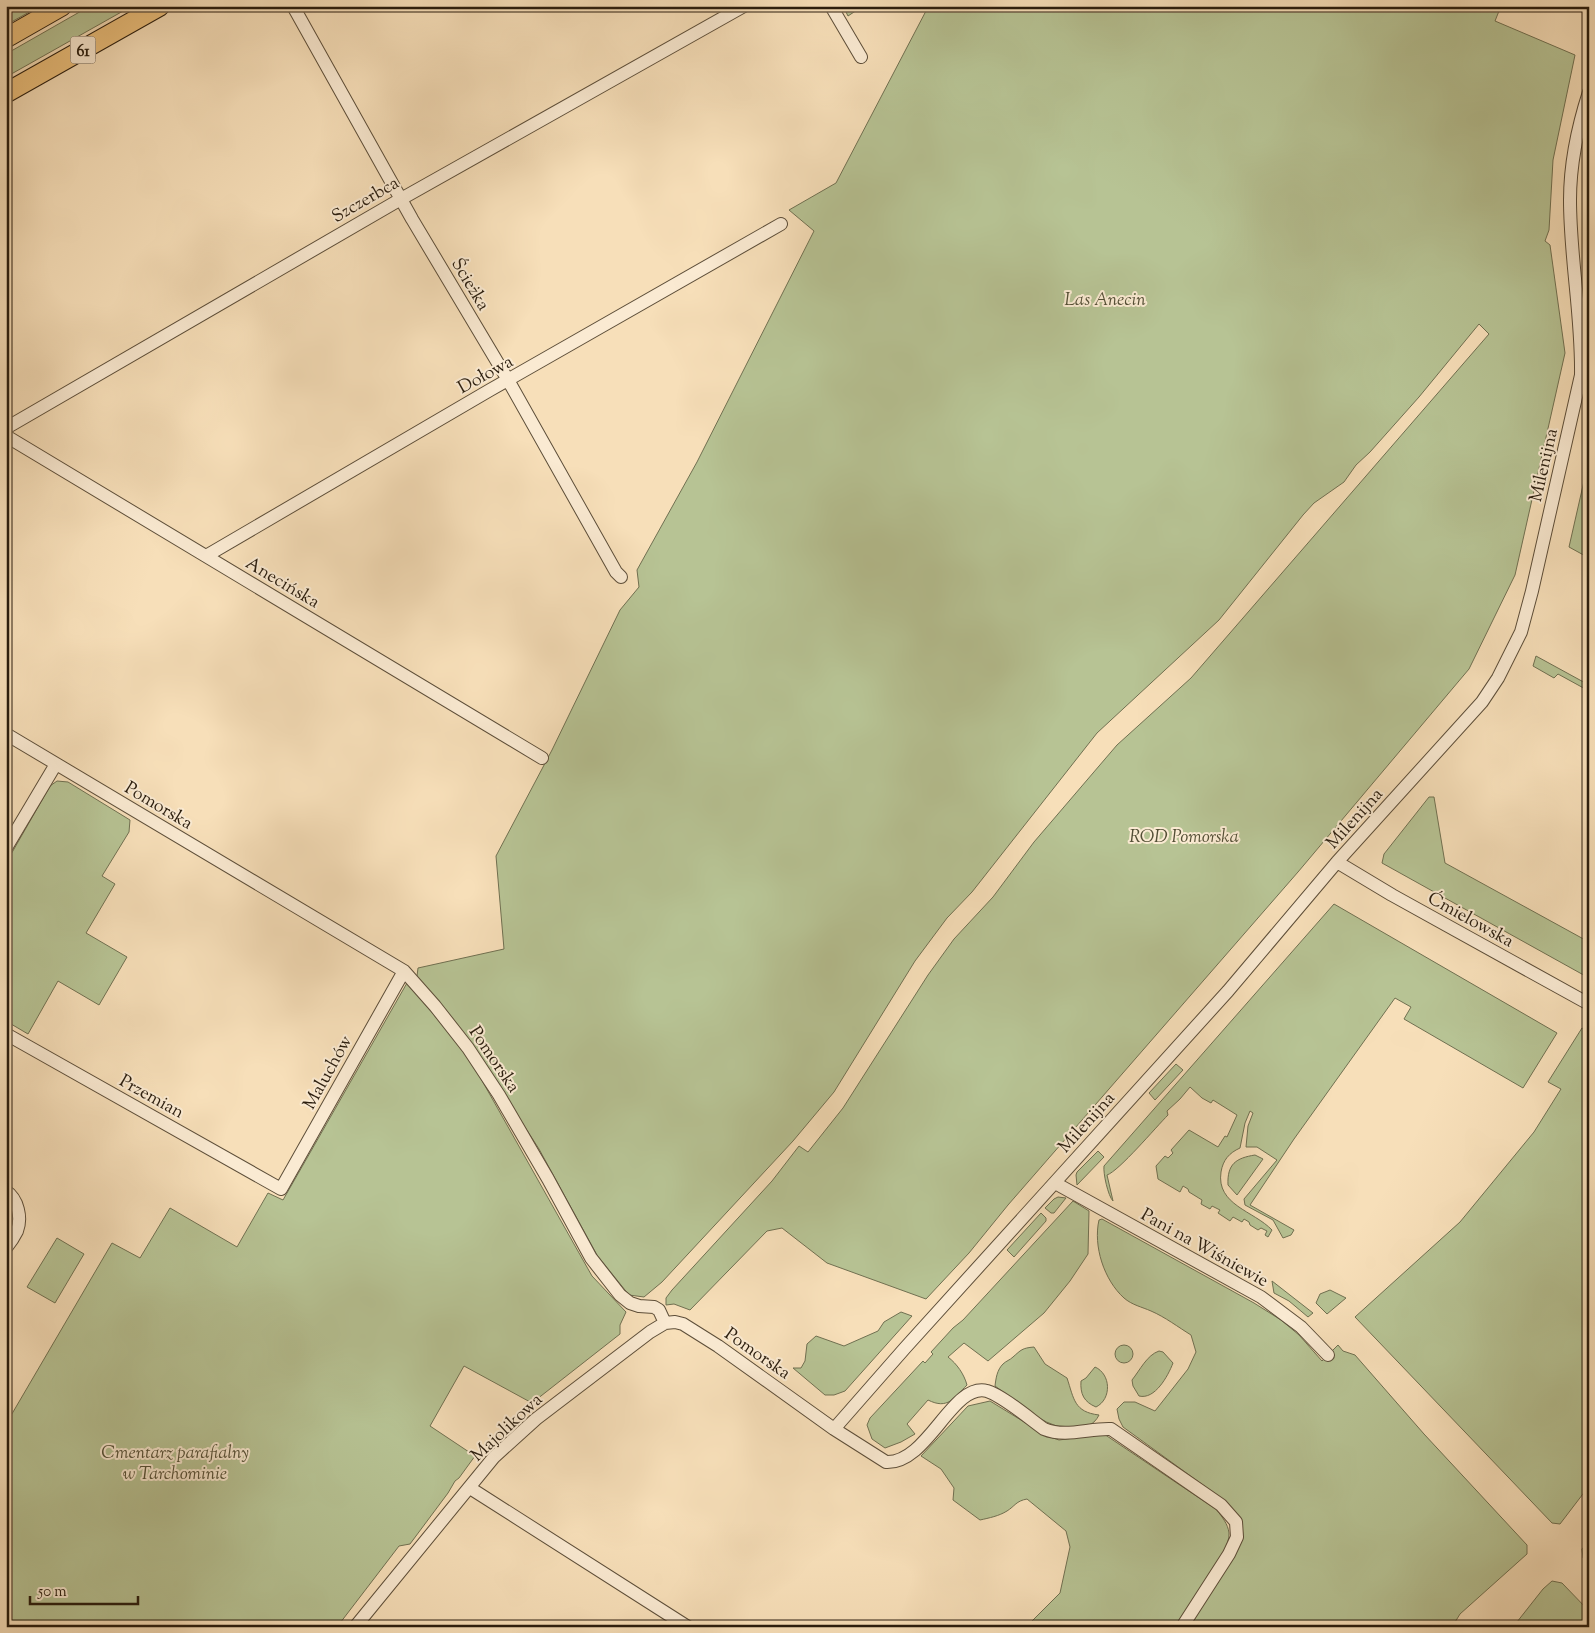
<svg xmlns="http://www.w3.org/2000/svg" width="1595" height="1633" font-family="'Sorts Mill Goudy',serif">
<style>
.green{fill:#b7c394;stroke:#707051}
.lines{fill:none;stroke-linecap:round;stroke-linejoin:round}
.minor-casing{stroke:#5d4e39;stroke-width:14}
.primary-casing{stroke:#2a1d0e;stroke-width:21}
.minor{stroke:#faead2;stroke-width:12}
.primary{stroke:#ecc07c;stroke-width:19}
.labels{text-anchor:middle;stroke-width:4;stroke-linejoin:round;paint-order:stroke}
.shield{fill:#faead2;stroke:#685a49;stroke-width:1}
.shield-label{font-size:16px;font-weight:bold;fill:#2a1d0e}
.street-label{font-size:18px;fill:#2a1d0e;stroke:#faead2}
.park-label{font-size:18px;font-style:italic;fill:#544f36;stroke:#faead2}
</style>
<rect width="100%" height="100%" fill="#f7dfb9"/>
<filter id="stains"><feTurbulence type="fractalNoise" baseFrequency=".004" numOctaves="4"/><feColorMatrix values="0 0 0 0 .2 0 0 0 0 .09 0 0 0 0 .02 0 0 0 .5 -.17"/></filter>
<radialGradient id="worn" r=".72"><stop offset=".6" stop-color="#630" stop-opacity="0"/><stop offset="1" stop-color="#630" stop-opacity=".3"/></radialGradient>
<path class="green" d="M 12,6 L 40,6 L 6,25 L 6,10 Z
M 90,6 L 132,6 L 6,77 L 6,54 Z
M 843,6 L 863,6 L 848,16 Z
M 924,6 L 1501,6 L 1495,21 L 1575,55 L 1553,160 L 1549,230 L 1545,241 L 1550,245 L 1565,353 L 1515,575 L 1469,669 L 1298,872 L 1008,1205 L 969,1253 L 926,1299 L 827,1263 L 782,1228 L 767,1231 L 690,1310 L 674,1304 L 666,1305 L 666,1298 L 672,1290 L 772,1181 L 799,1146 L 808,1152 L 843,1108 L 928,975 L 954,939 L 993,897 L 1034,842 L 1117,745 L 1191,678 L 1489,334 L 1479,324 L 1419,397 L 1370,452 L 1356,465 L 1344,482 L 1314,503 L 1303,515 L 1219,620 L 1097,733 L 972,892 L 947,918 L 915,961 L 834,1092 L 793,1141 L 662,1282 L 644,1297 L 629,1295 L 597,1255 L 539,1149 L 469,1040 L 425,988 L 417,976 L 418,968 L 504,949 L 496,856 L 552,750 L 620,610 L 639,587 L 637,570 L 697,462 L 814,231 L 789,210 L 836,183 L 927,9 Z
M 1589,459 L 1589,558 L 1569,547 Z
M 1536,656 L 1589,685 L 1589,691 L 1558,674 L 1554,678 L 1533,666 Z
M 57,781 L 68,782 L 130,820 L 129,832 L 102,876 L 115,884 L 86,933 L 127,957 L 99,1005 L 58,981 L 28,1034 L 6,1021 L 6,863 L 50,786 Z
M 1429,797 L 1434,797 L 1445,863 L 1589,942 L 1589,978 L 1382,863 L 1384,854 Z
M 1334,904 L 1557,1033 L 1523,1088 L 1404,1019 L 1411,1007 L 1395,998 L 1294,1139 L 1250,1205 L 1294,1230 L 1291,1235 L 1283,1238 L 1273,1220 L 1245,1205 L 1244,1199 L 1277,1160 L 1257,1147 L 1246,1147 L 1248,1126 L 1253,1113 L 1250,1111 L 1245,1123 L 1240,1148 C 1229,1153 1223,1160 1221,1172 C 1216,1205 1254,1211 1272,1230 L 1268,1237 L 1265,1235 L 1267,1231 L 1261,1228 L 1258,1230 L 1250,1225 L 1249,1222 L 1244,1219 L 1242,1222 L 1233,1217 L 1230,1221 L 1218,1213 L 1220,1210 L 1212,1206 L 1210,1209 L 1201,1204 L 1202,1200 L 1189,1192 L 1188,1189 L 1183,1186 L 1180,1192 L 1158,1179 L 1156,1166 L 1165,1156 L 1168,1158 L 1173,1153 L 1171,1150 L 1189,1130 L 1218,1147 L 1225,1136 L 1227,1137 L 1237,1115 L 1213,1100 L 1211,1103 L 1202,1098 L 1190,1087 L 1180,1099 L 1167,1111 L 1168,1115 C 1156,1127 1119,1171 1107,1175 L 1113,1201 C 1108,1196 1103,1173 1104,1166 Z
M 407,983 L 457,1042 L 480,1077 L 592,1276 L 626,1312 L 620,1325 L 620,1334 L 532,1403 L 464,1366 L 430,1426 L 475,1456 L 459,1478 L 455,1481 L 448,1493 L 410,1544 L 399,1546 L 337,1627 L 6,1627 L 6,1424 L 112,1243 L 140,1258 L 170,1208 L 237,1247 L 268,1193 L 283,1200 Z
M 1582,1028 L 1589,1032 L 1589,1486 L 1560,1524 L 1552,1523 L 1355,1317 L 1460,1222 L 1534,1132 L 1561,1089 L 1548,1082 Z
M 1176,1064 L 1183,1070 L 1155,1100 L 1149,1093 Z
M 1098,1151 L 1104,1157 L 1077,1185 L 1076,1175 L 1077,1172 Z
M 1255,1155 L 1263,1159 L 1237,1195 L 1228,1185 C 1227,1164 1236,1158 1255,1155 Z
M 1058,1197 L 1066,1198 L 1054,1213 L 1051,1213 L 1045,1208 L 1054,1199 Z
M 1073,1201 L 1089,1211 L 1088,1254 L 1070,1281 L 1044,1313 L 988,1361 L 964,1343 L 948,1357 C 957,1364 964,1374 967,1385 C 954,1398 948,1410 928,1400 L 907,1424 L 915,1434 L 901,1442 L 885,1448 L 872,1439 L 867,1425 L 870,1418 L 923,1361 L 925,1363 L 933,1354 L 931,1352 L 953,1328 L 963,1320 Z
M 1041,1213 L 1046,1218 L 1046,1221 L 1014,1257 L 1007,1250 Z
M 1102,1219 L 1254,1303 L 1281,1320 L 1299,1335 L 1322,1361 L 1338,1345 L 1343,1351 L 1355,1355 L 1424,1434 L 1527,1545 L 1527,1554 L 1460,1614 L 1452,1627 L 1187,1627 L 1243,1537 L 1225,1501 L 1123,1427 L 1119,1419 L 1117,1409 L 1124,1402 L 1135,1402 L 1155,1411 L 1188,1369 L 1196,1352 L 1191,1335 C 1178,1327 1165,1317 1151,1311 C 1142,1307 1132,1305 1124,1298 C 1104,1280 1093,1246 1099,1220 Z
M 57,1238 L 84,1254 L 55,1303 L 27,1287 Z
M 1272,1281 L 1313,1313 L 1308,1317 L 1289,1301 L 1274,1293 Z
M 1330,1290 L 1346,1298 L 1327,1314 L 1316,1303 L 1320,1294 Z
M 901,1312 L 912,1316 L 845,1391 L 834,1395 L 825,1395 L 793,1368 L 801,1368 L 805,1361 L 807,1344 L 816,1336 L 844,1346 L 878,1331 L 884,1322 Z
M1115 1354a9 9 0 1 1 18 0a9 9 0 1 1-18 0Z
M 1034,1347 L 1045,1364 L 1067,1378 C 1074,1399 1074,1412 1099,1415 C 1094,1425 1088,1426 1077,1427 C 1069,1428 1061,1428 1054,1425 C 1035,1419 1012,1398 995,1386 C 996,1378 997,1370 1003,1364 C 1006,1361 1010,1360 1013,1357 C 1021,1350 1022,1348 1034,1347 Z
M 1159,1351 L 1163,1352 L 1173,1363 C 1168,1376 1155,1400 1139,1396 L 1133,1386 L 1132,1380 C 1140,1370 1147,1355 1159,1351 Z
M 1095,1367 C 1111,1374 1112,1399 1096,1407 C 1084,1402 1080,1394 1081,1381 L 1086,1378 Z
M 990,1401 L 1047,1436 L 1059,1440 L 1104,1434 L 1217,1510 C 1222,1517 1228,1524 1229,1533 C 1231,1553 1187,1606 1175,1627 L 1026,1627 L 1060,1593 L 1070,1547 L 1066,1531 L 1027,1499 C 1016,1501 1015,1506 1007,1511 C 999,1516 989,1518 980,1520 L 953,1500 L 954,1488 L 941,1469 L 921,1456 L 968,1406 Z
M 1589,1541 L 1589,1563 L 1583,1558 L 1582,1549 Z
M 1552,1581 L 1562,1583 L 1589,1611 L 1589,1627 L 1513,1627 L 1543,1589 Z"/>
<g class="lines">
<g class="minor-casing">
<path id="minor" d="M 293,6 L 412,219 L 508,380 L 616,572 L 621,577
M 831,6 L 861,57
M 6,428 L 401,199 L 744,6
M 6,436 L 542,758
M 206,556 L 490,390 L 781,224
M 6,734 L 404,971 L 435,1006 L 468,1048 L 499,1095 L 548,1179 L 591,1258 L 620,1295 L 630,1303 L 639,1306 L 654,1307 L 659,1310 L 665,1323
M 6,848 L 56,764
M 1337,862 L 1392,895 L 1589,1004
M 6,1034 L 281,1189 L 404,971
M 1055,1183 L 1261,1297 L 1301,1327 L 1328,1355
M 6,1191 C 18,1199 22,1218 17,1231 C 14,1237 10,1243 6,1248
M 834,1429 L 905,1348 L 1228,991 L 1337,862 L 1482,702 L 1498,678 L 1521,632 L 1532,591 L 1581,375 C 1582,316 1570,259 1570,200 C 1570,164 1578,126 1589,92
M 470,1488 L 688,1627
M 355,1627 L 494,1457 L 536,1419 L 650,1332 L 665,1323 L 675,1322 L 683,1324 L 718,1346 L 834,1429 L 886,1462 C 928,1464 952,1382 987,1391 C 1003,1396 1030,1419 1044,1429 C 1066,1438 1089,1428 1111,1429 L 1221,1505 L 1236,1522 L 1237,1537 L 1229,1554 L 1182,1627"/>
</g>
<g class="primary-casing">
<path id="primary" d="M 6,38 L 62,6
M 6,93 L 160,6"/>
</g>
<use href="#minor" class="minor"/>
<use href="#primary" class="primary"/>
</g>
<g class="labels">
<rect class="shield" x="70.5" y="36.5" width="25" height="27" rx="4"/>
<g class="shield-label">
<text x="83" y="56">61</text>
</g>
<g class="street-label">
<text transform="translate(365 199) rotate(-30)" y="6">Szczerbca</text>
<text transform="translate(471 284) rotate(59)" y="6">Ścieżka</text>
<text transform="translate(485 374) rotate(-29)" y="6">Dołowa</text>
<text transform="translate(1543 465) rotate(-77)" y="6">Milenijna</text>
<text transform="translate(283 582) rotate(31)" y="6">Anecińska</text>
<text transform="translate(159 805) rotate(31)" y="6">Pomorska</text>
<text transform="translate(1354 818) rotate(-48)" y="6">Milenijna</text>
<text transform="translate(1471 919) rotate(29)" y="6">Ćmielowska</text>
<text transform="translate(495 1059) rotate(56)" y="6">Pomorska</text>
<text transform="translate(327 1072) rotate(-61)" y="6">Maluchów</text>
<text transform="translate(152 1096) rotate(29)" y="6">Przemian</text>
<text transform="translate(1086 1122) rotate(-48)" y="6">Milenijna</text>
<text transform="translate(1205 1247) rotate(29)" y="6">Pani na Wiśniewie</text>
<text transform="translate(758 1353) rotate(35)" y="6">Pomorska</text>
<text transform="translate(506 1427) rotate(-43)" y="6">Majolikowa</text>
</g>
<g class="park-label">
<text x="1105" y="305">Las Anecin</text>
<text x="1184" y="842">ROD Pomorska</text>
<text x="175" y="1458">Cmentarz parafialny<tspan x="175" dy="21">w Tarchominie</tspan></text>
</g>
</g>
<rect width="1595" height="1633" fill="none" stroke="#f7dfb9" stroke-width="25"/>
<rect x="8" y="8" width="1580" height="1618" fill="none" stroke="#2a1d0e" stroke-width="2.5"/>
<rect x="12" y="12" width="1570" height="1608" fill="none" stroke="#2a1d0e"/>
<path d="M30 1596v8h108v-8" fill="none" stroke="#2a1d0e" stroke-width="2.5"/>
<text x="38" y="1596" font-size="15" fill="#2a1d0e" stroke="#faead2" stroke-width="4" paint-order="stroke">50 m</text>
<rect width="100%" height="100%" filter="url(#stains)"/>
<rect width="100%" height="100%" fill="url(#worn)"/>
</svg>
